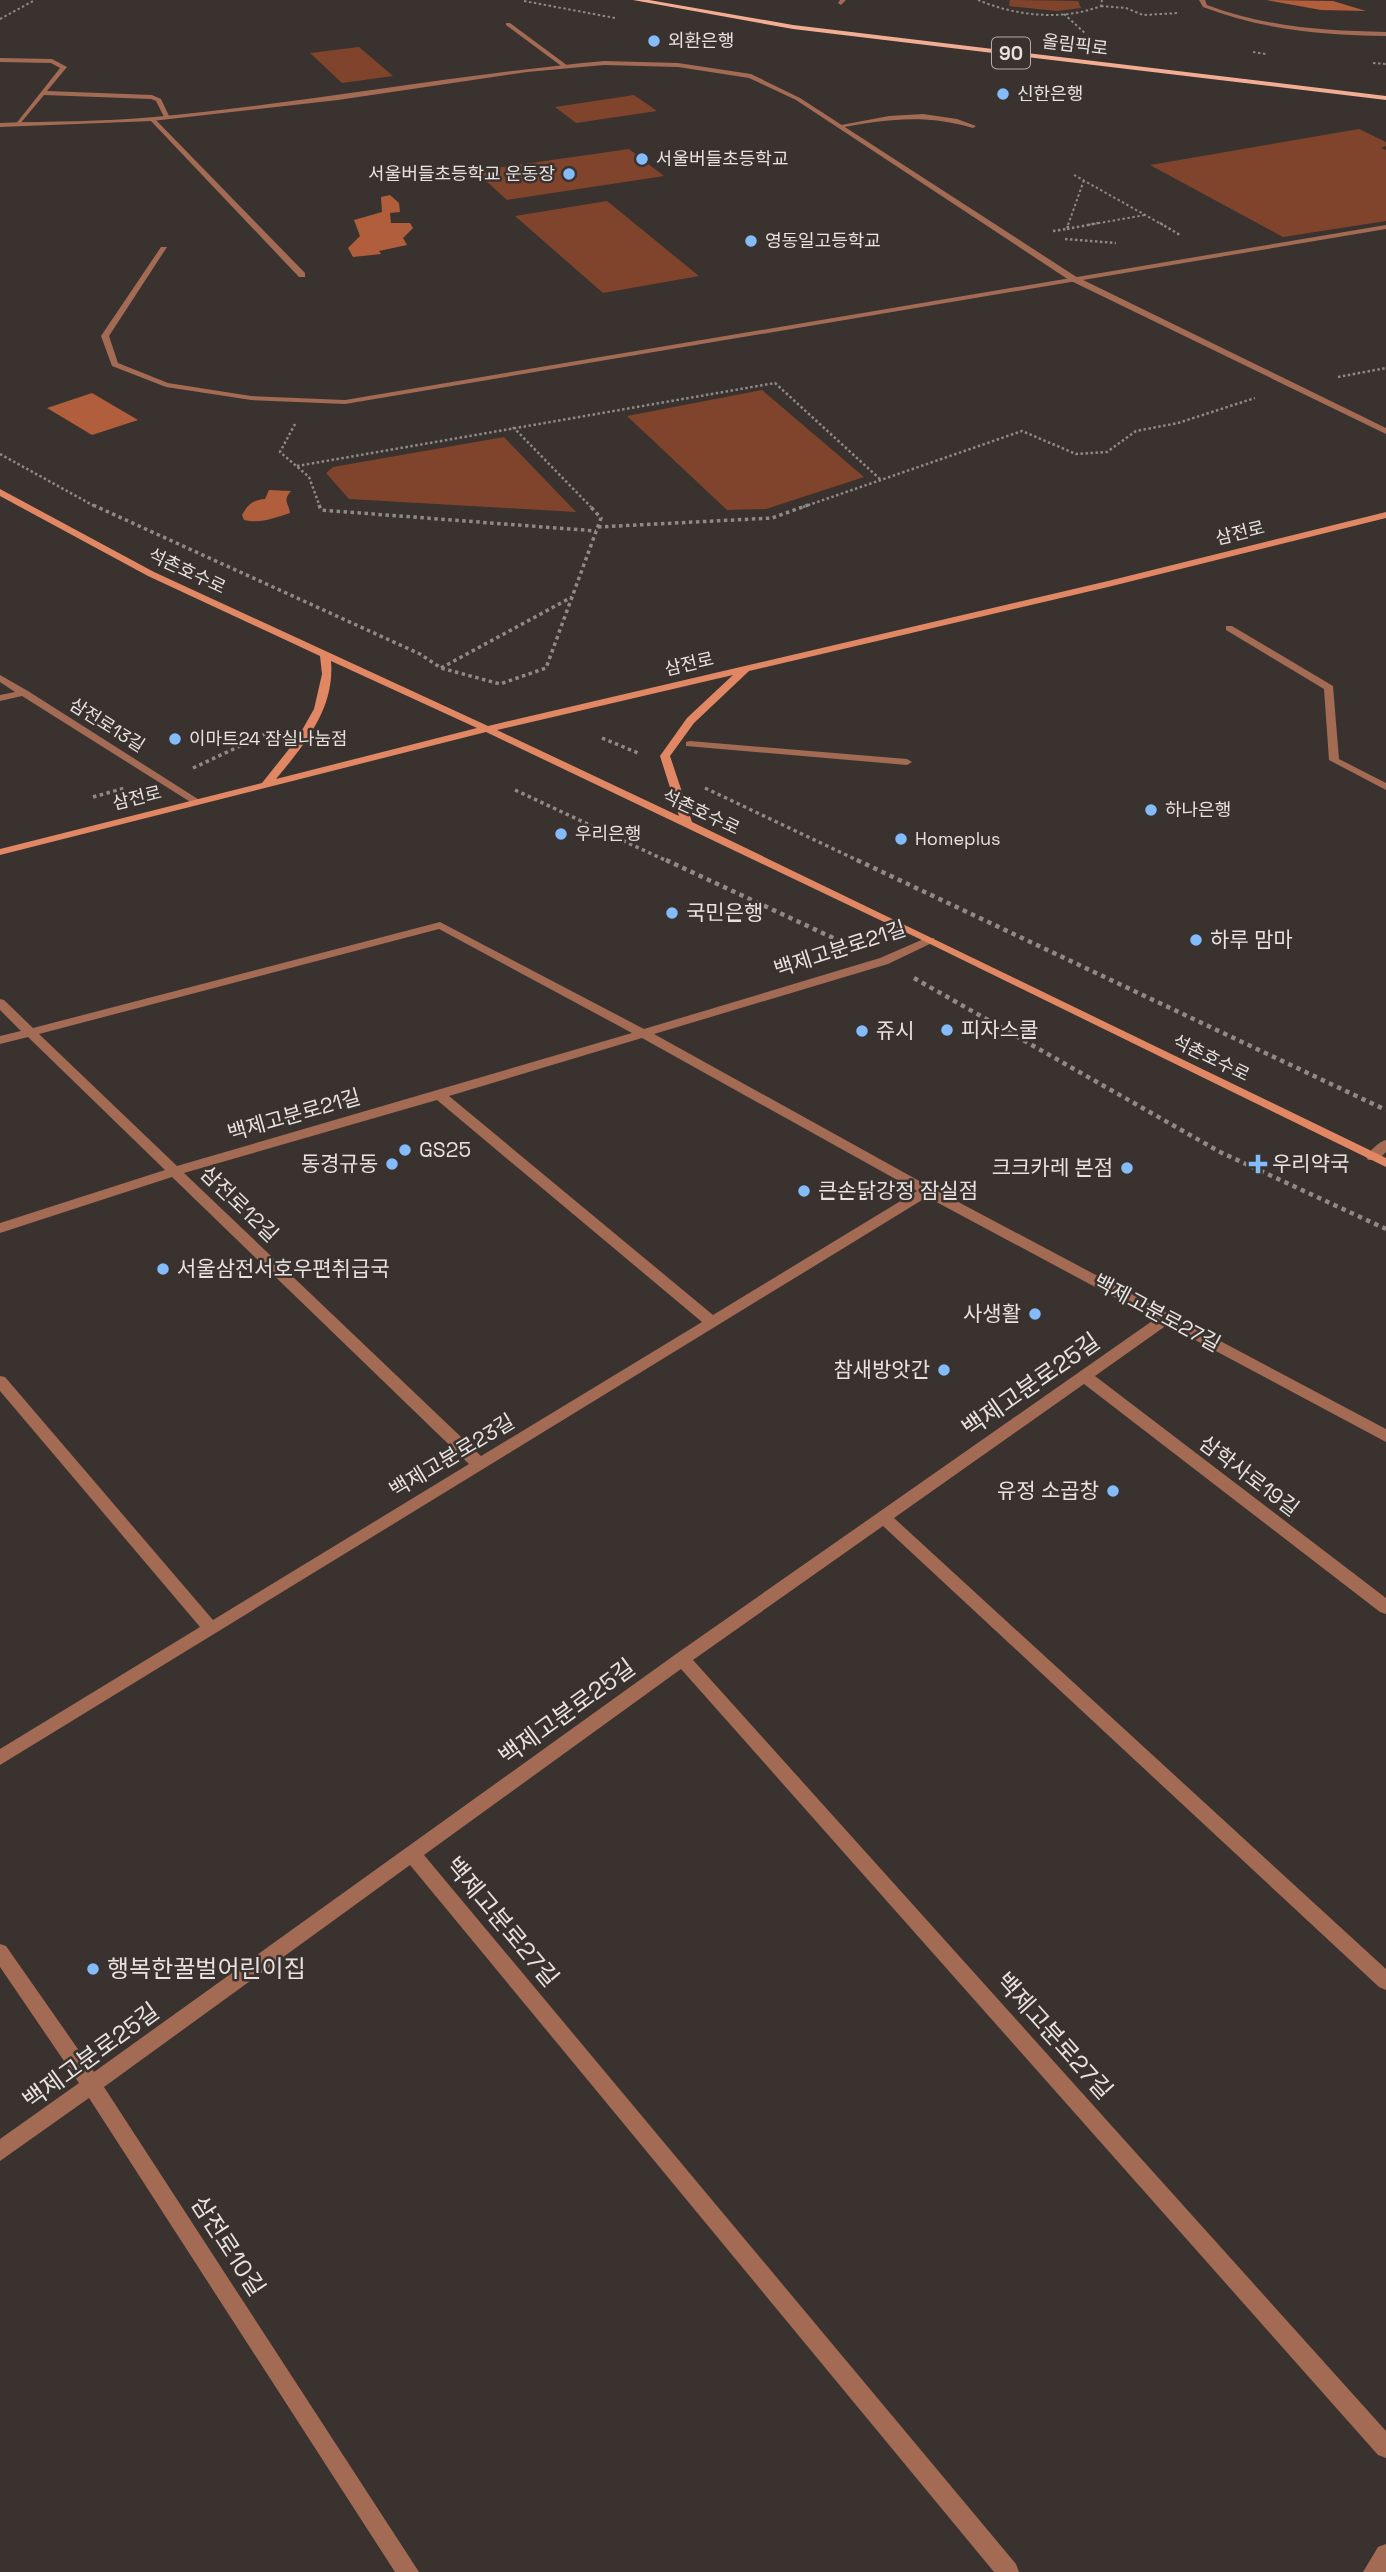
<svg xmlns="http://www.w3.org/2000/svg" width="1386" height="2572" font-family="'Space Grotesk','Noto Sans KR',sans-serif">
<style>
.green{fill:#80442c}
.water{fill:#b15e3c}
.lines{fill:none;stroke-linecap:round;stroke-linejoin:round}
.path-far3{stroke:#8f8987;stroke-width:2;stroke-dasharray:2.5 2.5;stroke-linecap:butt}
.path-far2{stroke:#8f8987;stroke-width:2.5;stroke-dasharray:2.5 2.5;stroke-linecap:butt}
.path-far1{stroke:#8f8987;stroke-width:3.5;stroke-dasharray:3.5 3.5;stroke-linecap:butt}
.path{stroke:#8f8987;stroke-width:4.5;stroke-dasharray:4.5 4.5;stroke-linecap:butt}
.lane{fill:#a36a54;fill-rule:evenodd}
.street{fill:#a36a54;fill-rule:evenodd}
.secondary{fill:#e18763;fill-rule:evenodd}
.primary{fill:#f3ad92;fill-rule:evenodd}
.poi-dot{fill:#84bcfb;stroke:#39322f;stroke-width:2.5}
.labels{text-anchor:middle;stroke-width:5;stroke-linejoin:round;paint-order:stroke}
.far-poi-label{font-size:18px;fill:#e7e2e0;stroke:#39322f;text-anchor:start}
.far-street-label{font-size:18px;fill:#e7e2e0;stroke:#39322f}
.shield{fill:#39322f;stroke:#b3adab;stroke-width:2}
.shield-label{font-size:19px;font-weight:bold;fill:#e7e2e0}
.poi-label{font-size:21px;fill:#e7e2e0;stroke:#39322f;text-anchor:start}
.street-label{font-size:21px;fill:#e7e2e0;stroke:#39322f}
.near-street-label{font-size:24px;fill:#e7e2e0;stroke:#39322f}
.near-poi-label{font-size:24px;fill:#e7e2e0;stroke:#39322f;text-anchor:start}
</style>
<rect width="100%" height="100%" fill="#39322f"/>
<path class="green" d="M 1010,0 L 1078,1 L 1081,8 L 1057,11 L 1009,6 Z
M 359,47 L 393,76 L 342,83 L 310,53 Z
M 634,95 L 657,111 L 576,123 L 555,107 Z
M 1359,129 L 1386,142 L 1386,146 L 1381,148 L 1386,150 L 1386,221 L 1283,237 L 1150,165 Z
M 629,149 L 664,176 L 507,200 L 475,171 Z
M 607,201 L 699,276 L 603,293 L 515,216 Z
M 762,390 L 864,477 L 766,509 L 727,510 L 627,416 Z
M 504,437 L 576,512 L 349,499 L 326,473 L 333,467 Z"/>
<path class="water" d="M 1266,0 L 1333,1 L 1366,11 L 1321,10 Z
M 390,195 L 399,203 L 400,212 L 390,213 L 391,223 L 410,223 L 413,228 L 403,238 L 407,245 L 379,251 L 381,254 L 353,257 L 348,248 L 360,236 L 354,220 L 382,212 L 381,197 Z
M 92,393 L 138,420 L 92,435 L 47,408 Z
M 269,490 L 291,491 C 282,501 289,503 290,513 C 274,518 260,524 244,520 L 242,515 C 248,504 253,500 265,499 Z"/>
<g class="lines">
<path class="path-far3" d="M 978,0 C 1016,16 1062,21 1101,6 L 1102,0
M 524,1 L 615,18
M 1101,6 L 1126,8 L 1143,15 L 1179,13
M 1064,14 L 1086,34
M 0,19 L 35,0
M 1253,52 L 1266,54
M 1373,63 L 1386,64
M 1074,175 L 1163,225
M 1068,225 L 1084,180
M 1088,225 L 1145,215"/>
<path class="path-far2" d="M 1160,223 L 1180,235
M 1067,229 L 1098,223
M 1053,231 L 1067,229 L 1069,223
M 1065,239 L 1116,243
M 1338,377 L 1386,368
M 295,424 L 280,452 L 309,477 L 320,507
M 513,427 L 591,507
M 0,454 L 96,507
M 297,466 L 775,383 L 881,480
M 803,507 L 1022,431 L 1076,454 L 1107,452 L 1136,431 L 1178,423 L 1255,398"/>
<path class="path-far1" d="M 93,505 L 420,654 L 441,668 L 500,684 L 546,668 L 601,518 L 589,505
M 319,505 L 321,510 L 596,531
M 598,527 L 772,518 L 808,505
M 441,668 L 572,597
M 602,738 L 638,753
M 193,768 L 268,733
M 705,788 L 861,862
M 515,790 L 669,862
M 93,797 L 125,788"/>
<path class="path" d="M 666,860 L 844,943
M 857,860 L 1386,1110
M 914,978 L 1220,1152 L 1386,1229"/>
<path class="lane" d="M 840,0 L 846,0 L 841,5 L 838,3 Z
M 1199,0 L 1205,0 L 1207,5 C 1266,27 1324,31 1386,32 L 1386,36 C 1323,35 1263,30 1203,7 Z
M 506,23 L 510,23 L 568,66 L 568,68 L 564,68 L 506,25 Z
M 0,58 L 52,59 L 67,67 L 47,91 L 152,95 L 161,99 L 170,118 L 165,119 L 156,101 L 151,99 L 44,95 L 19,125 L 15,125 L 60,68 L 51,63 L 0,62 Z
M 923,114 L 957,119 L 976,126 L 973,128 C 925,114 887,119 839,128 L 836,126 L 889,116 Z
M 150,118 L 154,118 L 305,273 L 305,277 L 299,277 L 150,120 Z
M 1386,225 L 1386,229 L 345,404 L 251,400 L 166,387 L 112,366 L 101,336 L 161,247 L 167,247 L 109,336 L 118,363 L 168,383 L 251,396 L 345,400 Z"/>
<path class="street" d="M 604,61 L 678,63 L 751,74 L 800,98 L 1075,276 L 1386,428 L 1386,434 L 1069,280 L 796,100 L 749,78 L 678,67 L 604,65 L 527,72 L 338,100 L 152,121 L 0,127 L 0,123 C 51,121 103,122 154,117 C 305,103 454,75 604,61 Z
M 1226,626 L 1232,626 L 1333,686 L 1339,759 L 1386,783 L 1386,790 L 1329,760 L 1324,689 L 1226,630 Z
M 0,675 L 28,691 L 201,801 L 200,803 L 192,803 L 22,696 L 0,701 L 0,695 L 15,692 L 0,682 Z
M 690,741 L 907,759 L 912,762 L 907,765 L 686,746 L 686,742 Z
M 440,922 L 644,1029 L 880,958 L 926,938 L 934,938 L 934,942 L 888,964 L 654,1034 L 932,1188 L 1386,1429 L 1386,1442 L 1167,1325 L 1095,1376 L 1386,1598 L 1386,1614 L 1380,1612 L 1084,1384 L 894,1518 L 1386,1969 L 1386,1990 L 1379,1987 L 883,1526 L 693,1660 L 1386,2431 L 1386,2458 L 1378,2455 L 681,1669 L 424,1855 L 1016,2564 L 1019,2572 L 994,2572 L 410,1865 L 104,2087 L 419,2572 L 395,2572 L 89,2098 L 0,2161 L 0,2139 L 79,2083 L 0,1967 L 0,1944 L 6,1946 L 94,2072 L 676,1654 L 1155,1319 L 927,1197 L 0,1765 L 0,1749 L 200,1627 L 0,1391 L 0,1376 L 5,1377 L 213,1620 L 469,1464 L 172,1177 L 0,1233 L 0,1223 L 165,1170 L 28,1037 L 0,1044 L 0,1036 L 21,1031 L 0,1010 L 0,999 L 4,1000 L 33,1028 ZM 439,929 L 632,1033 L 177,1166 L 39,1034 ZM 642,1038 L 917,1191 L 713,1315 L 449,1096 ZM 437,1100 L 702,1322 L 481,1456 L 184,1173 Z
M 1386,1140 L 1386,1152 L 1378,1160 L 1368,1160 L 1366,1157 C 1371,1150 1378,1142 1386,1140 Z
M 1386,2544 L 1386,2572 L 1363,2572 L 1378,2547 Z"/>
<path class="secondary" d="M 0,489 L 154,572 L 488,726 L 1108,581 L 1386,512 L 1386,518 L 1108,587 L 749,671 L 694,723 L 670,756 L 692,822 L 1386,1158 L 1386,1167 L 926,942 L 486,732 L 0,855 L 0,849 L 262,783 L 297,739 L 314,709 L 322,674 L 320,656 L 148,576 L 0,496 ZM 331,661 L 477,728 L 276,779 C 305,744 335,708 331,661 ZM 733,675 L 687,718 L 660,756 L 679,816 L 497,730 Z"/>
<path class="primary" d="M 633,0 L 649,0 L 793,25 L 1386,96 L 1386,100 L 793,29 Z"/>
</g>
<g class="poi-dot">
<circle cx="654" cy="41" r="7"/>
<circle cx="1003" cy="94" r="7"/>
<circle cx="642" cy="159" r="7"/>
<circle cx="569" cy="174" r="7"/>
<circle cx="751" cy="241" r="7"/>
<circle cx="175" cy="739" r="7"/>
<circle cx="1151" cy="810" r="7"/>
<circle cx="561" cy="834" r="7"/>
<circle cx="901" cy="839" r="7"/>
<circle cx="672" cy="913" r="7"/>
<circle cx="1196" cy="940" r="7"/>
<circle cx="947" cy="1030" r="7"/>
<circle cx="862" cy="1031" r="7"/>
<circle cx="405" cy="1150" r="7"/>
<circle cx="392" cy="1164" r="7"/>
<path d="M1254.5 1153.5h7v7h7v7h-7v7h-7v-7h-7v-7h7z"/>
<circle cx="1127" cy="1168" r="7"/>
<circle cx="804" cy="1191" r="7"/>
<circle cx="163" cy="1269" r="7"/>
<circle cx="1035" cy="1314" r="7"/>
<circle cx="944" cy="1370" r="7"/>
<circle cx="1113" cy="1491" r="7"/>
<circle cx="93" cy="1969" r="7"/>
</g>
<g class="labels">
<g class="far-poi-label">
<text x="668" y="47">외환은행</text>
<text x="1017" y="100">신한은행</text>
<text x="656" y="165">서울버들초등학교</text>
<text x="555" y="180" text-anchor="end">서울버들초등학교 운동장</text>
<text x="765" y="247">영동일고등학교</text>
<text x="189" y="745">이마트24 잠실나눔점</text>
<text x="1165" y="816">하나은행</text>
<text x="575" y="840">우리은행</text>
<text x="915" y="845">Homeplus</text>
</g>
<g class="far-street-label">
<text transform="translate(1075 45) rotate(7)" y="6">올림픽로</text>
<text transform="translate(1240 533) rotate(-14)" y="6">삼전로</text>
<text transform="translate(187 571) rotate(25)" y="6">석촌호수로</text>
<text transform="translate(689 664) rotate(-13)" y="6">삼전로</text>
<text transform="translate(107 725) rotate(32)" y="6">삼전로13길</text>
<text transform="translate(137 798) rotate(-14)" y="6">삼전로</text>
<text transform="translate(701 812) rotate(25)" y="6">석촌호수로</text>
<text transform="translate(1211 1058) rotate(26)" y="6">석촌호수로</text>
</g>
<rect class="shield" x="992" y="37.5" width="38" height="31" rx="5"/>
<g class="shield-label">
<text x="1011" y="60">90</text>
</g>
<g class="poi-label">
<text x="686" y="920">국민은행</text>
<text x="1210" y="947">하루 맘마</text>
<text x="961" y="1037">피자스쿨</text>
<text x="876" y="1038">쥬시</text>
<text x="419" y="1157">GS25</text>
<text x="378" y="1171" text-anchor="end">동경규동</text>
<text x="1272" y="1171">우리약국</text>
<text x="1113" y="1175" text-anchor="end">크크카레 본점</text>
<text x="818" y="1198">큰손닭강정 잠실점</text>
<text x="177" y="1276">서울삼전서호우편취급국</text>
<text x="1021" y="1321" text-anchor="end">사생활</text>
<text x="930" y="1377" text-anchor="end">참새방앗간</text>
<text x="1099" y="1498" text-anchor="end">유정 소곱창</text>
</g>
<g class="street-label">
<text transform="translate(840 949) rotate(-18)" y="7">백제고분로21길</text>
<text transform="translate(294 1115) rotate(-16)" y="7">백제고분로21길</text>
<text transform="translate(239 1204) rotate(44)" y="7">삼전로12길</text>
<text transform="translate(1157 1313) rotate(28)" y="7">백제고분로27길</text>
<text transform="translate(452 1456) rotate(-31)" y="7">백제고분로23길</text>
<text transform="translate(1249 1476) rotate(37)" y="7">삼학사로19길</text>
</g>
<g class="near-street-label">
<text transform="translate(1031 1385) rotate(-35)" y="8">백제고분로25길</text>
<text transform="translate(567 1712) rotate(-36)" y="8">백제고분로25길</text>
<text transform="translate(502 1922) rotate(50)" y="8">백제고분로27길</text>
<text transform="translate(1054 2036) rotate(48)" y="8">백제고분로27길</text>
<text transform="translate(91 2056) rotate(-36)" y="8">백제고분로25길</text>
<text transform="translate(228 2246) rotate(57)" y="8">삼전로10길</text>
</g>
<g class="near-poi-label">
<text x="107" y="1977">행복한꿀벌어린이집</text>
</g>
</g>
</svg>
